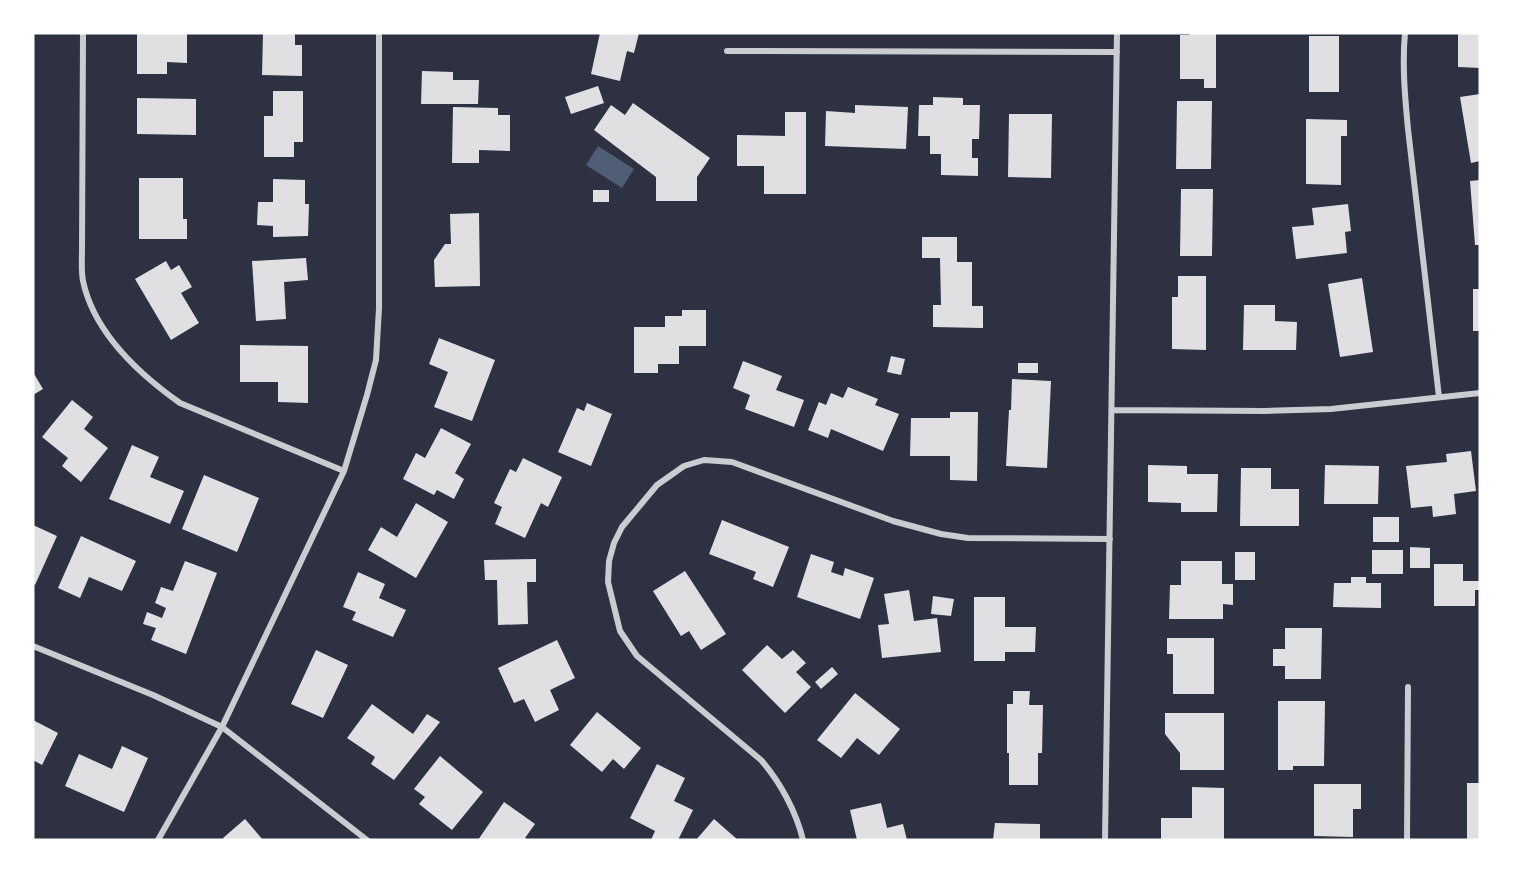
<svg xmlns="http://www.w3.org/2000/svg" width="1513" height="873" font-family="Figtree,sans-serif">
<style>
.water{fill:#4f5d75}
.building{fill:#e0e0e3}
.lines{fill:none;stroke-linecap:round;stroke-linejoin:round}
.minor{stroke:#caccd0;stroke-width:6}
</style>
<rect width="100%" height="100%" fill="#2d3142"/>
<path class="water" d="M 598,146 L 634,169 L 622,188 L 586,165 Z"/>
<path class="building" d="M 137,33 L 187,33 L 187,63 L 167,62 L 167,74 L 137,74 Z
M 263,33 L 295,33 L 295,45 L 302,45 L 302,76 L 262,75 Z
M 600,33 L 639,33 L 634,53 L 627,51 L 620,81 L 591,74 Z
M 1189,33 L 1216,33 L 1216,88 L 1204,88 L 1204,79 L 1180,79 L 1180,35 L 1189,35 Z
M 1458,33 L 1480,33 L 1480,68 L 1458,67 Z
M 1309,36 L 1339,36 L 1339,92 L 1309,92 Z
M 422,71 L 453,72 L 453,80 L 479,80 L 478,104 L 421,104 Z
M 598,86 L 604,103 L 571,114 L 565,97 Z
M 273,91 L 303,91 L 303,142 L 294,142 L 294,157 L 264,157 L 264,116 L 273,116 Z
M 1480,94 L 1480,161 L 1471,163 L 1460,97 Z
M 933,97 L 963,98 L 963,105 L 980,105 L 979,139 L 972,139 L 972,158 L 978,158 L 978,176 L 941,175 L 941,154 L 930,154 L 930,136 L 918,136 L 919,105 L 933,105 Z
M 137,98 L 196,99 L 196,135 L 137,134 Z
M 1177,101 L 1212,101 L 1211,169 L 1176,169 Z
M 633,103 L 710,158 L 697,177 L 697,201 L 656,201 L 656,177 L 594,130 L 611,105 L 625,115 Z
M 855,105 L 908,107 L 906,149 L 825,146 L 826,111 L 855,113 Z
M 453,107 L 498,108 L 498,115 L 510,115 L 510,151 L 479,150 L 479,163 L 452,163 Z
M 785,112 L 806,112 L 806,194 L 764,194 L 764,166 L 737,166 L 737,135 L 785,136 Z
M 1009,114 L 1052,114 L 1051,178 L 1008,177 Z
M 1306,119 L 1347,120 L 1347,136 L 1341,136 L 1341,185 L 1306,184 Z
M 139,178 L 183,178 L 183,219 L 187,219 L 187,239 L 139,239 Z
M 273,179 L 305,180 L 305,204 L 309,204 L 308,236 L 273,237 L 273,226 L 257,225 L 258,202 L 273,202 Z
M 1480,180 L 1480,245 L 1475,245 L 1470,181 Z
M 1181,189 L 1213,189 L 1212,256 L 1180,256 Z
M 593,190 L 609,190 L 609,202 L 593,202 Z
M 1348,204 L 1351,231 L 1345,232 L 1347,253 L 1296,259 L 1292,227 L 1314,225 L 1312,208 Z
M 479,213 L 480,286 L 435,287 L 434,260 L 445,244 L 451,244 L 450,214 Z
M 922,237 L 957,237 L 957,262 L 972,262 L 972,306 L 983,306 L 983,328 L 933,327 L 933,305 L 941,305 L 940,258 L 922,258 Z
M 306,258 L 308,280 L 284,282 L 286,319 L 256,321 L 252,261 Z
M 166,261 L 171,270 L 179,265 L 192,287 L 181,293 L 199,323 L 171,340 L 135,279 Z
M 1178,276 L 1206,276 L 1206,350 L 1172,349 L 1172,297 L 1178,297 Z
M 1362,278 L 1373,352 L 1340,357 L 1328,284 Z
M 1473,289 L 1480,289 L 1480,331 L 1473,331 Z
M 1244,305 L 1275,305 L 1275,321 L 1297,322 L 1296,350 L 1243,350 Z
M 682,310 L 706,310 L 706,346 L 679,346 L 679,364 L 658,364 L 658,373 L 634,373 L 634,327 L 665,327 L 665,316 L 682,316 Z
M 439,338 L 495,360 L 472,421 L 434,407 L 448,372 L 429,364 Z
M 240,345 L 308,346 L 308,403 L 278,402 L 278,382 L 240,382 Z
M 891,356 L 905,359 L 901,375 L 887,372 Z
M 743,361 L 782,376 L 776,390 L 804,400 L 794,427 L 745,409 L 750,395 L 733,388 Z
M 1018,363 L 1038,363 L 1038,373 L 1018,373 Z
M 33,372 L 43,389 L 33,395 Z
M 1012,379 L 1051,381 L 1047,468 L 1006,466 L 1009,410 L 1011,410 Z
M 848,387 L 878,399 L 875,405 L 899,414 L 883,451 L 831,429 L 828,438 L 808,430 L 819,402 L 826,405 L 831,393 L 843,398 Z
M 72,400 L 93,417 L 84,429 L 108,448 L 81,482 L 62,466 L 68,458 L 42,437 Z
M 587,403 L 612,414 L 591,466 L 558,452 L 577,408 L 584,411 Z
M 950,412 L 978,412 L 977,481 L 950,480 L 950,456 L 910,456 L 911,418 L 950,418 Z
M 441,428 L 471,444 L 455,473 L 464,479 L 454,499 L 437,490 L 434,495 L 403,479 L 416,453 L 425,458 Z
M 132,445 L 159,457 L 150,477 L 184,491 L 170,524 L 109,499 Z
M 1471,451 L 1476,491 L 1454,494 L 1456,514 L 1433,517 L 1432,506 L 1411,508 L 1406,466 L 1447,462 L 1446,454 Z
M 523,458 L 562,477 L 548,507 L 541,503 L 525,538 L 495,524 L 502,507 L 494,503 L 510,469 L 516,472 Z
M 1148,465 L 1187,466 L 1187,474 L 1218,474 L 1217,512 L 1181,512 L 1181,503 L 1148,502 Z
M 1325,465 L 1379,466 L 1378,504 L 1324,504 Z
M 1241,468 L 1271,468 L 1271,489 L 1299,489 L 1299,526 L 1240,526 Z
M 204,475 L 259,498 L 237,552 L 182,529 Z
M 416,503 L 448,522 L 416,578 L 368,550 L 381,527 L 397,537 Z
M 1373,517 L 1399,517 L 1399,542 L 1373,542 Z
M 722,520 L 789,547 L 773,587 L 753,579 L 756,572 L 709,554 Z
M 33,525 L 57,536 L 35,585 L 33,584 Z
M 81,536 L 136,561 L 122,591 L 89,577 L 80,598 L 58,588 Z
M 1410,547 L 1430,548 L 1430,568 L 1410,568 Z
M 1372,550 L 1403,550 L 1403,574 L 1372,574 Z
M 1235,552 L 1255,552 L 1255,580 L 1235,580 Z
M 811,554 L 834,562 L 831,572 L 843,576 L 845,568 L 874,578 L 860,619 L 797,597 Z
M 536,559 L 536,582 L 527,582 L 528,624 L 498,625 L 497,580 L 485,580 L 484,560 Z
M 185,561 L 217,573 L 186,654 L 151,640 L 156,628 L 143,624 L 147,612 L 162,618 L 166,608 L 155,603 L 161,587 L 173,591 Z
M 1181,561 L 1222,561 L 1222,584 L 1233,584 L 1233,605 L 1223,604 L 1223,619 L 1169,619 L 1170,585 L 1181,585 Z
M 1434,564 L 1463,564 L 1463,581 L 1480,581 L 1480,590 L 1475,590 L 1475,606 L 1434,606 Z
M 685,571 L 726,634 L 701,650 L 689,631 L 681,636 L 653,591 Z
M 358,572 L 385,584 L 379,598 L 406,610 L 393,637 L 352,620 L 356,612 L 343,607 Z
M 1351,577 L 1366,577 L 1366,583 L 1381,583 L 1381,608 L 1333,607 L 1334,583 L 1351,583 Z
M 909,590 L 914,621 L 937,618 L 941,652 L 882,658 L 878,625 L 889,624 L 884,594 Z
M 933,596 L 954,599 L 951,616 L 931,614 Z
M 974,597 L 1005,597 L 1005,627 L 1036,627 L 1035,652 L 1005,652 L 1005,661 L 974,661 Z
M 1285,628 L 1322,628 L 1321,679 L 1285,679 L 1285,666 L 1273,666 L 1273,649 L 1285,649 Z
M 1167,638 L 1214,638 L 1214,694 L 1173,694 L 1173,654 L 1167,654 Z
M 557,640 L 575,678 L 550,690 L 559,710 L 535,722 L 524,699 L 514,703 L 498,668 Z
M 767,645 L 782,659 L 793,650 L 806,663 L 796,672 L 811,687 L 785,713 L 742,670 Z
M 316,650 L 348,665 L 323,718 L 291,704 Z
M 832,667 L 838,674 L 821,689 L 815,682 Z
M 1013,691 L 1030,691 L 1029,705 L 1043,705 L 1042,753 L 1038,753 L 1038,785 L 1009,785 L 1009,753 L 1007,753 L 1007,704 L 1013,704 Z
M 855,693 L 900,729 L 879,755 L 857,738 L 841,758 L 817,740 Z
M 1278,701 L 1325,701 L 1324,766 L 1293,766 L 1293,770 L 1278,770 Z
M 372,704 L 413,734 L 427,714 L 440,722 L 394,780 L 371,764 L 375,757 L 347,738 Z
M 597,712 L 641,748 L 624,769 L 613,759 L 602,772 L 570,745 Z
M 1165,713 L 1224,713 L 1224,770 L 1180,770 L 1180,753 L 1165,734 Z
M 33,720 L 58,733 L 42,765 L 33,760 Z
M 122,746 L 148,758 L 124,812 L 65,786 L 79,754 L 112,769 Z
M 440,756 L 483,792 L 452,830 L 419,804 L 425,797 L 414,789 Z
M 657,764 L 685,778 L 674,801 L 693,810 L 678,840 L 651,840 L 655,831 L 630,818 Z
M 1467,783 L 1480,783 L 1480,840 L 1467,840 Z
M 1314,784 L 1361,784 L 1361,809 L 1353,809 L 1353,837 L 1314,836 Z
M 1192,787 L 1224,788 L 1224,840 L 1161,840 L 1161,818 L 1192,818 Z
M 504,802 L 535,824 L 525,838 L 528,840 L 478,840 Z
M 881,803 L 887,828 L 903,824 L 907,840 L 857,840 L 850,810 Z
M 245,819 L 263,840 L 225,840 L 223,838 Z
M 714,819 L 738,840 L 696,840 Z
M 995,823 L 1040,824 L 1040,840 L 993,840 Z"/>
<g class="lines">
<path class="minor" d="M 83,33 L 82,248 C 82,259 81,271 83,281 C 94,333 139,374 180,403 L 344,471
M 1405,33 C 1402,65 1405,97 1408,129 L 1439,397
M 727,51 L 1117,52
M 1112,410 L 1265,411 L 1331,409 L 1480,393
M 33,646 L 153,695 L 222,727 L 367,840
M 158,840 L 222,727 L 344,471 L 367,395 L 376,360 L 379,308 L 379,33
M 803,840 C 796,811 780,782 761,760 L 637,656 L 620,631 L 608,582 L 609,561 L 614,543 L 622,527 L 657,485 L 684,466 L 704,460 L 732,462 L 893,521 L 941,534 L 968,538 L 1110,539
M 1105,840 L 1117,33
M 1407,840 L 1408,687"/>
</g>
<rect width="1513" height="873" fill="none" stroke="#ffffff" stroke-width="69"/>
</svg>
